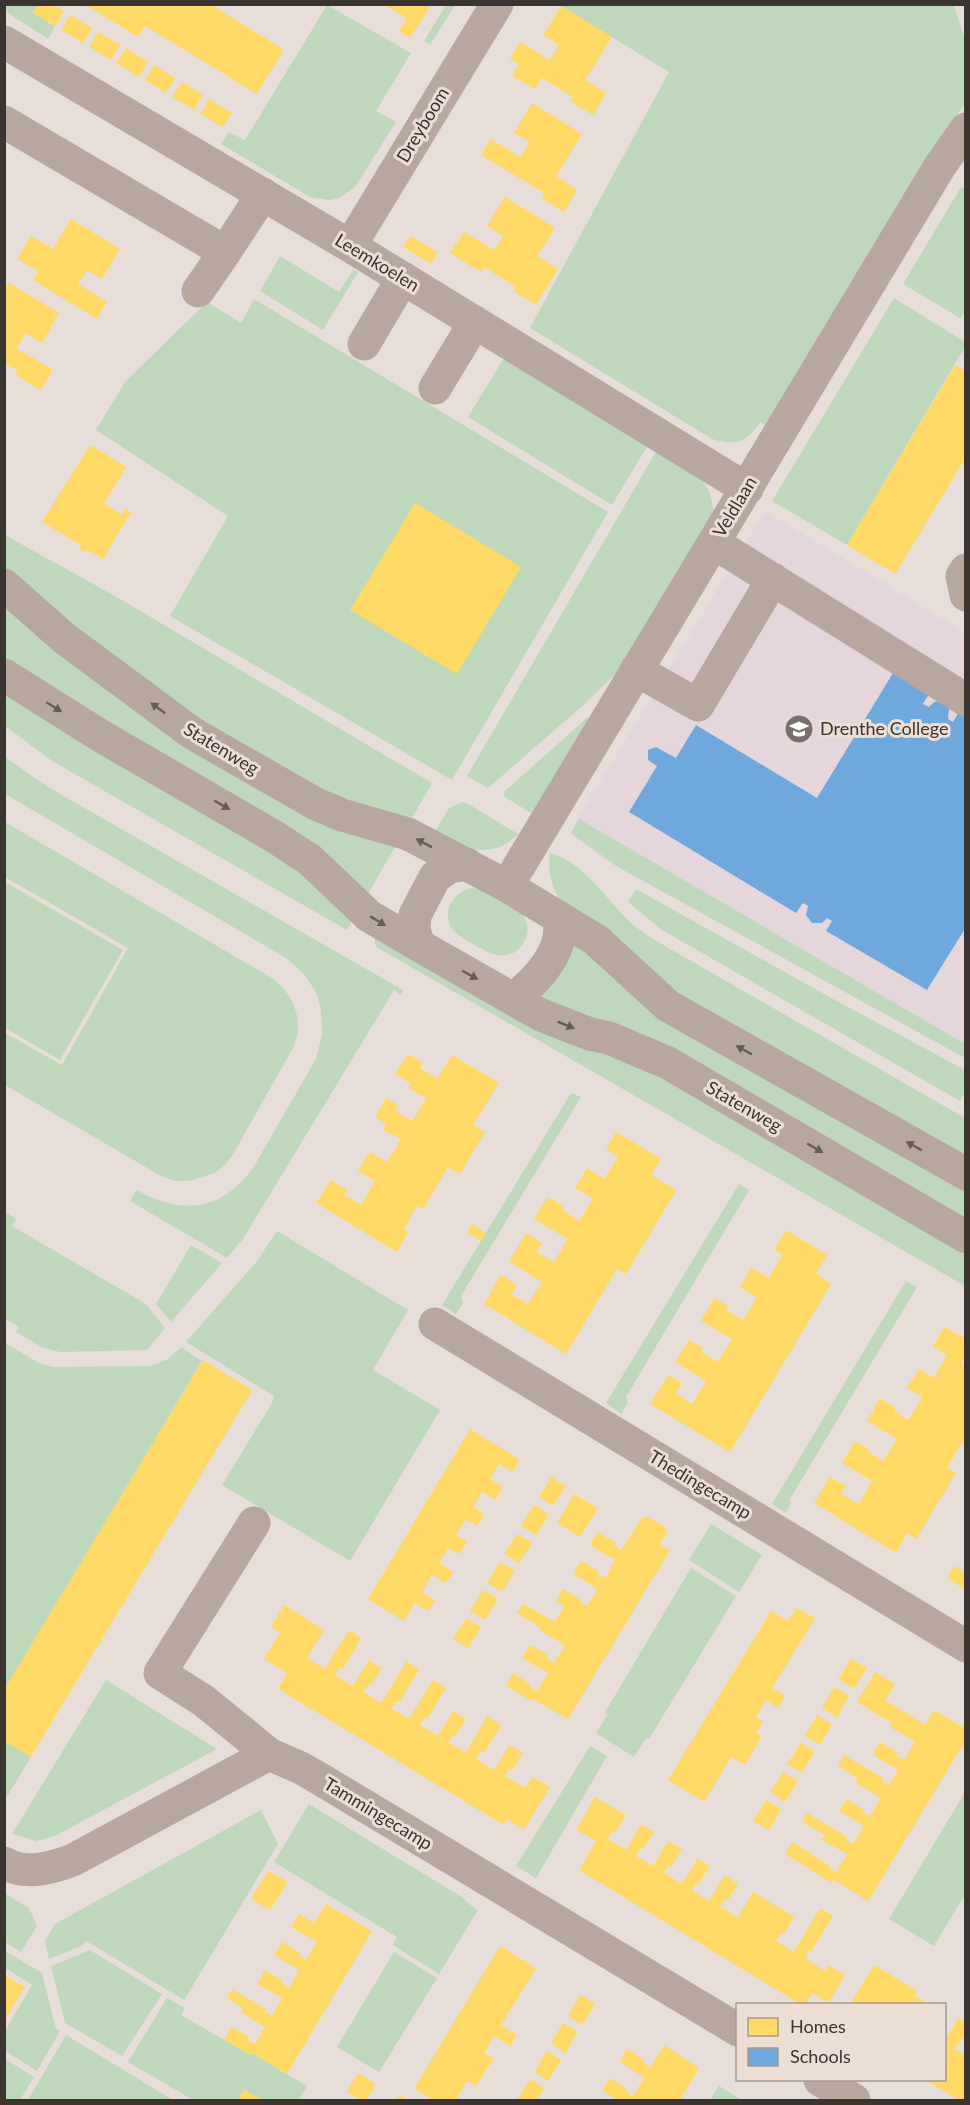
<svg xmlns="http://www.w3.org/2000/svg" width="970" height="2105" font-family="Lato,sans-serif">
<style>
.education{fill:#e5d6dc}
.green{fill:#bfd7bb}
.homes{fill:#ffd966}
.schools{fill:#6fa8dc}
.lines{fill:none;stroke-linecap:round;stroke-linejoin:round}
.minor{stroke:#b8a79e;stroke-width:33}
.oneway{fill:#675d58}
.labels{text-anchor:middle;stroke-width:6;stroke-linejoin:round;paint-order:stroke}
.street-label{font-size:18px;fill:#3b3532;stroke:#ecddd5}
.poi-label{font-size:18px;fill:#3b3532;stroke:#ecddd5;text-anchor:start}
</style>
<rect width="100%" height="100%" fill="#e7deda"/>
<path class="education" d="M 765,511 L 965,632 L 965,1058 L 606,861 L 571,835 L 573,826 Z"/>
<path class="green" d="M 4,5 L 38,5 L 33,13 L 55,26 L 48,39 L 8,13 Z
M 327,5 L 411,53 L 376,111 L 396,122 L 355,187 L 339,198 L 329,200 L 310,197 L 221,144 L 229,132 L 245,140 Z
M 446,5 L 455,5 L 430,45 L 424,41 Z
M 559,5 L 954,5 L 965,40 L 965,102 L 769,427 L 760,422 C 747,443 735,446 712,439 L 530,328 L 669,72 Z
M 961,187 L 966,189 L 966,310 L 960,318 L 903,284 Z
M 280,256 L 339,292 L 353,270 L 358,272 L 323,330 L 260,291 Z
M 894,298 L 965,342 L 965,347 L 847,545 L 772,501 Z
M 254,299 L 608,512 L 452,780 L 170,616 L 228,516 L 96,430 L 125,382 L 207,302 L 241,323 Z
M 504,358 L 648,445 L 612,505 L 468,417 Z
M 657,450 C 684,466 713,476 713,512 L 626,664 L 579,709 L 488,788 L 467,776 Z
M 4,533 L 12,539 L 115,596 L 432,783 L 408,825 L 347,806 L 161,699 L 5,570 Z
M 4,597 L 398,842 L 365,899 L 5,664 Z
M 4,689 L 260,839 L 355,915 L 347,930 L 52,761 L 5,726 Z
M 587,718 L 589,718 L 584,733 L 531,813 L 503,796 L 505,791 Z
M 5,757 L 36,779 L 67,798 L 403,990 L 401,995 L 394,990 L 243,1239 L 227,1258 L 130,1201 L 136,1190 C 183,1215 220,1212 253,1168 L 316,1059 L 322,1035 L 321,1009 L 316,992 L 303,973 L 286,958 L 5,794 Z
M 463,802 L 470,805 L 518,834 C 491,862 463,847 433,835 L 449,808 Z
M 579,819 L 965,1044 L 965,1058 L 618,867 L 571,833 Z
M 5,822 L 272,978 C 294,994 304,1020 294,1046 L 232,1156 L 225,1165 L 215,1173 L 189,1181 L 175,1181 L 161,1176 L 5,1085 L 5,1033 L 62,1065 L 128,948 L 5,877 Z
M 550,853 C 581,861 603,894 624,916 C 632,925 643,932 653,939 L 965,1118 L 965,1165 L 689,1007 L 562,903 C 551,887 548,872 550,853 Z
M 5,882 L 123,950 L 60,1060 L 5,1028 Z
M 473,888 L 479,889 C 492,896 513,903 523,915 C 536,933 519,960 497,955 C 485,952 466,941 456,933 C 438,916 452,891 473,888 Z
M 636,889 L 824,994 L 965,1070 L 965,1091 L 960,1101 L 662,930 L 628,902 Z
M 375,937 L 619,1052 L 965,1249 L 965,1286 L 378,948 L 375,944 Z
M 575,940 L 965,1188 L 965,1230 L 538,1000 Z
M 571,1093 L 581,1097 L 461,1296 L 463,1303 L 456,1314 L 442,1305 Z
M 739,1184 L 749,1190 L 626,1397 L 628,1403 L 621,1414 L 606,1403 Z
M 5,1212 L 16,1219 L 12,1226 L 146,1304 L 165,1328 L 147,1350 L 60,1352 L 41,1347 L 16,1332 L 19,1327 L 5,1319 Z
M 277,1231 L 408,1310 L 373,1370 L 440,1410 L 350,1561 L 222,1485 L 272,1403 L 274,1396 L 186,1342 L 257,1261 Z
M 191,1245 L 222,1263 L 171,1322 L 156,1304 Z
M 906,1281 L 917,1287 L 790,1499 L 791,1503 L 786,1513 L 772,1504 Z
M 5,1343 L 39,1363 L 53,1367 L 151,1366 L 168,1359 L 181,1347 L 202,1361 L 5,1690 Z
M 711,1524 L 762,1555 L 739,1592 L 689,1560 Z
M 691,1568 L 736,1596 L 649,1739 L 646,1738 L 634,1757 L 596,1733 L 607,1715 L 605,1712 Z
M 106,1680 L 217,1749 L 55,1836 L 36,1841 L 12,1834 Z
M 5,1741 L 31,1757 L 5,1800 Z
M 590,1746 L 607,1756 L 536,1878 L 516,1866 Z
M 965,1792 L 965,1894 L 934,1946 L 889,1919 Z
M 309,1804 L 465,1899 L 465,1901 L 478,1910 L 439,1974 L 393,1945 L 397,1937 L 274,1862 Z
M 261,1810 L 278,1844 L 184,2000 L 86,1941 L 82,1946 L 49,1959 L 45,1941 L 55,1924 Z
M 4,1893 L 29,1908 L 37,1926 L 21,1952 L 5,1942 Z
M 90,1950 L 162,1994 L 122,2056 L 65,2023 L 51,1966 Z
M 5,1951 L 42,1973 L 56,2029 L 60,2031 L 37,2071 L 5,2051 L 5,2031 L 32,1985 L 5,1968 Z
M 394,1952 L 437,1978 L 379,2072 L 337,2047 Z
M 167,1998 L 185,2008 L 181,2015 L 250,2055 L 252,2053 L 307,2086 L 299,2100 L 261,2100 L 245,2090 L 238,2100 L 193,2100 L 128,2062 Z
M 66,2035 L 173,2100 L 28,2100 Z
M 5,2059 L 34,2077 L 20,2100 L 5,2100 Z
M 719,2086 L 742,2100 L 710,2100 Z"/>
<path class="homes" d="M 38,4 L 53,4 L 64,11 L 55,26 L 33,13 Z
M 84,4 L 210,4 L 284,50 L 257,94 L 145,26 L 138,37 Z
M 384,5 L 431,5 L 410,38 L 399,31 L 407,18 Z
M 561,6 L 612,37 L 585,80 L 606,93 L 593,115 L 570,101 L 573,97 L 542,78 L 535,89 L 512,76 L 519,64 L 510,59 L 520,42 L 550,60 L 559,45 L 543,35 Z
M 70,15 L 92,28 L 83,43 L 61,30 Z
M 98,32 L 120,45 L 111,60 L 89,47 Z
M 126,48 L 148,62 L 139,77 L 116,63 Z
M 154,65 L 175,78 L 166,93 L 145,80 Z
M 182,82 L 203,95 L 194,110 L 172,97 Z
M 209,99 L 232,113 L 222,127 L 200,114 Z
M 532,103 L 582,134 L 556,176 L 577,190 L 564,212 L 541,198 L 544,193 L 481,155 L 491,139 L 520,157 L 530,142 L 514,133 Z
M 505,197 L 555,228 L 537,256 L 558,269 L 536,305 L 513,291 L 516,287 L 484,267 L 481,272 L 450,253 L 464,232 L 494,250 L 503,236 L 487,226 Z
M 71,219 L 120,249 L 102,279 L 87,270 L 78,284 L 107,302 L 97,319 L 33,280 L 39,271 L 17,259 L 31,236 L 53,249 Z
M 410,236 L 438,252 L 431,264 L 403,247 Z
M 9,283 L 59,313 L 42,343 L 26,333 L 16,348 L 53,370 L 41,390 L 15,375 L 18,371 L 4,363 L 4,290 Z
M 955,365 L 966,372 L 966,457 L 895,574 L 847,545 Z
M 90,445 L 126,467 L 104,503 L 122,515 L 125,508 L 131,512 L 103,559 L 88,550 L 81,552 L 80,545 L 42,522 Z
M 415,503 L 521,567 L 457,674 L 350,610 Z
M 408,1054 L 423,1063 L 420,1068 L 437,1079 L 452,1055 L 499,1083 L 473,1125 L 485,1132 L 460,1174 L 448,1167 L 423,1209 L 417,1206 L 404,1229 L 408,1232 L 397,1252 L 316,1203 L 331,1180 L 347,1190 L 344,1195 L 361,1205 L 375,1181 L 358,1171 L 370,1152 L 387,1162 L 401,1139 L 383,1130 L 386,1124 L 375,1117 L 386,1098 L 398,1105 L 395,1110 L 412,1121 L 426,1098 L 408,1088 L 411,1084 L 395,1074 Z
M 616,1132 L 661,1159 L 651,1175 L 676,1190 L 626,1274 L 617,1269 L 566,1354 L 484,1304 L 501,1275 L 517,1285 L 511,1294 L 528,1304 L 542,1282 L 509,1262 L 526,1233 L 542,1243 L 536,1252 L 554,1262 L 568,1239 L 534,1219 L 548,1197 L 564,1207 L 562,1210 L 579,1221 L 593,1198 L 575,1188 L 587,1168 L 604,1179 L 618,1156 L 606,1149 Z
M 472,1224 L 486,1233 L 481,1241 L 467,1232 Z
M 786,1230 L 827,1255 L 816,1274 L 831,1284 L 730,1452 L 650,1404 L 668,1375 L 682,1383 L 676,1393 L 692,1404 L 706,1381 L 675,1362 L 689,1340 L 703,1348 L 701,1352 L 718,1362 L 732,1339 L 701,1321 L 714,1298 L 728,1306 L 726,1310 L 743,1320 L 757,1297 L 740,1287 L 751,1268 L 769,1278 L 782,1255 L 774,1250 Z
M 944,1327 L 966,1339 L 966,1355 L 961,1362 L 966,1365 L 966,1436 L 947,1468 L 956,1473 L 916,1539 L 907,1533 L 896,1553 L 814,1503 L 830,1477 L 846,1486 L 841,1494 L 859,1504 L 872,1481 L 842,1463 L 855,1441 L 869,1449 L 867,1451 L 883,1461 L 897,1439 L 867,1421 L 880,1398 L 896,1408 L 894,1411 L 908,1420 L 922,1397 L 907,1388 L 919,1369 L 934,1378 L 947,1355 L 933,1346 Z
M 203,1360 L 252,1390 L 31,1757 L 4,1741 L 4,1690 Z
M 470,1429 L 520,1460 L 512,1472 L 499,1464 L 490,1479 L 503,1487 L 495,1500 L 482,1492 L 473,1507 L 484,1514 L 477,1526 L 466,1519 L 456,1535 L 467,1542 L 459,1554 L 448,1548 L 439,1563 L 453,1572 L 446,1583 L 432,1575 L 422,1592 L 435,1600 L 428,1611 L 415,1603 L 404,1621 L 368,1599 Z
M 551,1477 L 566,1486 L 553,1506 L 539,1498 Z
M 574,1494 L 598,1508 L 580,1537 L 557,1523 Z
M 534,1505 L 549,1514 L 536,1535 L 521,1526 Z
M 648,1517 L 665,1527 L 667,1533 L 660,1544 L 670,1550 L 568,1719 L 533,1699 L 532,1701 L 506,1686 L 513,1673 L 530,1684 L 529,1686 L 537,1691 L 548,1673 L 522,1658 L 530,1645 L 548,1655 L 546,1658 L 554,1663 L 565,1645 L 539,1630 L 541,1628 L 517,1613 L 523,1604 L 555,1622 L 564,1606 L 556,1602 L 563,1589 L 581,1600 L 580,1602 L 587,1606 L 598,1589 L 573,1574 L 581,1561 L 598,1571 L 597,1574 L 605,1578 L 615,1560 L 590,1545 L 597,1532 L 616,1543 L 614,1546 L 621,1550 L 642,1518 Z
M 517,1534 L 532,1543 L 519,1563 L 504,1554 Z
M 500,1562 L 515,1571 L 502,1592 L 487,1583 Z
M 954,1566 L 966,1573 L 966,1584 L 963,1588 L 947,1578 Z
M 483,1590 L 498,1599 L 485,1620 L 470,1611 Z
M 284,1605 L 324,1630 L 307,1658 L 325,1669 L 349,1630 L 361,1638 L 343,1669 L 340,1667 L 335,1675 L 353,1686 L 369,1660 L 381,1668 L 371,1685 L 369,1684 L 363,1692 L 381,1703 L 407,1661 L 419,1670 L 399,1702 L 396,1701 L 392,1709 L 409,1719 L 433,1680 L 446,1688 L 427,1719 L 425,1717 L 420,1725 L 438,1736 L 453,1711 L 466,1719 L 455,1736 L 453,1735 L 448,1742 L 466,1753 L 487,1716 L 501,1725 L 484,1753 L 481,1751 L 476,1759 L 494,1770 L 509,1745 L 523,1753 L 512,1770 L 509,1768 L 504,1776 L 525,1788 L 532,1777 L 550,1787 L 524,1830 L 507,1819 L 504,1825 L 278,1689 L 287,1673 L 264,1659 L 280,1633 L 271,1627 Z
M 797,1608 L 815,1618 L 772,1688 L 785,1696 L 778,1708 L 766,1700 L 756,1717 L 763,1721 L 756,1733 L 762,1736 L 745,1765 L 731,1757 L 704,1802 L 668,1780 L 771,1611 L 788,1621 Z
M 466,1618 L 481,1627 L 468,1648 L 453,1639 Z
M 851,1659 L 867,1668 L 854,1689 L 838,1679 Z
M 875,1672 L 895,1684 L 885,1700 L 925,1725 L 934,1710 L 966,1729 L 966,1740 L 868,1901 L 834,1880 L 832,1883 L 785,1854 L 792,1842 L 830,1866 L 829,1868 L 836,1872 L 847,1854 L 822,1840 L 825,1835 L 802,1822 L 807,1813 L 847,1837 L 846,1840 L 853,1844 L 864,1826 L 839,1811 L 847,1799 L 864,1810 L 863,1812 L 870,1816 L 881,1798 L 856,1783 L 858,1779 L 838,1766 L 844,1755 L 883,1778 L 881,1780 L 889,1785 L 898,1770 L 873,1755 L 880,1742 L 898,1753 L 896,1755 L 904,1760 L 915,1741 L 890,1727 L 892,1723 L 857,1702 Z
M 834,1687 L 849,1696 L 837,1717 L 822,1708 Z
M 817,1715 L 832,1724 L 820,1745 L 805,1736 Z
M 801,1743 L 815,1752 L 802,1773 L 787,1764 Z
M 783,1772 L 798,1781 L 785,1802 L 770,1792 Z
M 595,1797 L 626,1815 L 615,1833 L 612,1831 L 608,1839 L 626,1850 L 641,1825 L 654,1832 L 643,1849 L 640,1848 L 636,1856 L 653,1866 L 668,1841 L 682,1849 L 671,1867 L 669,1865 L 664,1873 L 682,1884 L 697,1859 L 710,1866 L 699,1883 L 697,1882 L 692,1891 L 709,1901 L 725,1875 L 738,1884 L 728,1900 L 725,1899 L 720,1907 L 738,1918 L 753,1892 L 794,1917 L 784,1934 L 781,1933 L 776,1941 L 794,1952 L 820,1908 L 833,1916 L 811,1951 L 809,1950 L 805,1958 L 825,1971 L 828,1965 L 845,1975 L 828,2003 L 812,1993 L 805,2004 L 800,2004 L 579,1870 L 596,1841 L 576,1830 Z
M 766,1800 L 781,1809 L 769,1830 L 753,1821 Z
M 268,1871 L 288,1882 L 270,1910 L 251,1899 Z
M 326,1904 L 372,1931 L 287,2074 L 252,2053 L 251,2055 L 224,2040 L 232,2027 L 249,2037 L 248,2040 L 255,2044 L 265,2027 L 241,2012 L 243,2008 L 227,1998 L 232,1989 L 266,2009 L 264,2011 L 272,2016 L 282,1998 L 257,1984 L 265,1970 L 282,1981 L 281,1983 L 289,1988 L 299,1970 L 274,1955 L 282,1942 L 300,1953 L 298,1955 L 306,1960 L 317,1942 L 291,1927 L 299,1914 L 314,1923 Z
M 500,1946 L 536,1968 L 501,2025 L 517,2035 L 510,2046 L 494,2036 L 484,2053 L 494,2058 L 476,2086 L 467,2081 L 456,2100 L 433,2100 L 414,2089 Z
M 874,1965 L 917,1991 L 914,1996 L 929,2004 L 931,2001 L 937,2004 L 850,2004 Z
M 4,1975 L 25,1987 L 4,2021 Z
M 580,1995 L 595,2004 L 582,2025 L 568,2016 Z
M 959,2017 L 966,2022 L 966,2034 L 954,2049 L 966,2055 L 966,2100 L 959,2100 L 925,2080 L 944,2080 L 944,2041 Z
M 563,2023 L 578,2032 L 565,2053 L 551,2043 Z
M 664,2045 L 699,2068 L 680,2100 L 618,2100 L 602,2091 L 610,2078 L 627,2089 L 626,2091 L 633,2096 L 644,2078 L 620,2062 L 627,2049 L 644,2060 L 643,2062 L 651,2067 Z
M 547,2051 L 561,2060 L 548,2081 L 534,2072 Z
M 358,2073 L 376,2084 L 366,2100 L 361,2100 L 347,2092 Z
M 530,2079 L 544,2088 L 536,2100 L 517,2100 Z
M 244,2090 L 262,2100 L 238,2100 Z
M 400,2095 L 409,2100 L 397,2100 Z"/>
<path class="schools" d="M 893,673 L 929,694 L 923,704 L 929,707 L 934,702 L 939,701 L 949,708 L 948,719 L 953,722 L 959,712 L 966,716 L 966,927 L 927,990 L 826,931 L 832,921 L 827,918 L 822,923 L 812,923 L 806,915 L 808,906 L 803,903 L 796,913 L 629,812 L 657,766 L 648,760 L 648,750 L 656,747 L 676,758 L 696,725 L 817,798 Z"/>
<g class="lines">
<path class="minor" d="M 4,42 L 350,246 L 747,489
M 4,122 L 225,252 L 263,194
M 350,246 L 497,4
M 198,291 L 225,252
M 364,344 L 403,278
M 435,388 L 475,322
M 714,543 L 966,700
M 966,570 L 962,576 L 966,595
M 4,585 L 64,638 L 192,733 L 316,804 L 342,815 L 408,834 L 507,886 L 596,940 L 668,1006 L 966,1174
M 636,670 L 698,705 L 773,579
M 4,675 L 101,736 L 275,837 L 310,860 L 369,916 L 427,950 L 541,1015 L 590,1034 L 609,1038 L 668,1063 L 966,1237
M 507,886 L 940,166 L 966,129
M 419,945 L 414,930 L 415,915 L 435,877 L 449,867 L 467,864
M 513,999 C 531,985 551,965 558,942 C 560,935 560,926 560,918
M 435,1324 L 966,1646
M 254,1523 L 160,1673 L 204,1701 L 269,1754
M 4,1863 C 26,1876 51,1868 73,1860 L 269,1754 L 301,1768 L 320,1779 L 738,2030
M 820,2080 L 854,2100"/>
</g>
<defs><path id="oneway-solid" d="M-6-.8H1V-3.2L6.5 0L1 3.2V.8H-6Z" transform="scale(1.5)"/></defs>
<g class="oneway">
<use href="#oneway-solid" transform="translate(54 707) rotate(32)"/>
<use href="#oneway-solid" transform="translate(158 708) rotate(-144)"/>
<use href="#oneway-solid" transform="translate(222 805) rotate(30)"/>
<use href="#oneway-solid" transform="translate(424 843) rotate(-153)"/>
<use href="#oneway-solid" transform="translate(378 921) rotate(31)"/>
<use href="#oneway-solid" transform="translate(470 975) rotate(29)"/>
<use href="#oneway-solid" transform="translate(566 1025) rotate(22)"/>
<use href="#oneway-solid" transform="translate(744 1050) rotate(-151)"/>
<use href="#oneway-solid" transform="translate(914 1146) rotate(-151)"/>
<use href="#oneway-solid" transform="translate(815 1148) rotate(30)"/>
</g>
<defs>
<g id="university-disc" transform="scale(1.5)"><circle r="9.5" fill="#77706d" stroke="#ecddd5"/><path d="M0-5L7-2L0 1L-7-2ZM-4 1L0 2.5L4 1V4Q0 6-4 4Z" fill="#fff"/></g>
</defs>
<g fill-rule="evenodd">
<use href="#university-disc" x="799" y="729"/>
</g>
<g class="labels">
<g class="street-label">
<text transform="translate(423 125) rotate(-59)" y="6">Dreyboom</text>
<text transform="translate(377 263) rotate(31)" y="6">Leemkoelen</text>
<text transform="translate(735 507) rotate(-59)" y="6">Veldlaan</text>
<text transform="translate(221 749) rotate(31)" y="6">Statenweg</text>
<text transform="translate(744 1107) rotate(30)" y="6">Statenweg</text>
<text transform="translate(700 1485) rotate(31)" y="6">Thedingecamp</text>
<text transform="translate(378 1814) rotate(31)" y="6">Tammingecamp</text>
</g>
<g class="poi-label">
<text x="820" y="735">Drenthe College</text>
</g>
</g>
<rect width="970" height="2105" fill="none" stroke="#3b3532" stroke-width="12"/>
<rect x="736" y="2003" width="210" height="78" fill="#ecddd5" stroke="#a59a94" stroke-width="1.5"/>
<rect x="748" y="2018" width="30" height="18" fill="#ffd966" stroke="#a59a94" stroke-width="1.5"/>
<text x="790" y="2033" font-size="18" fill="#3b3532">Homes</text>
<rect x="748" y="2048" width="30" height="18" fill="#6fa8dc" stroke="#a59a94" stroke-width="1.5"/>
<text x="790" y="2063" font-size="18" fill="#3b3532">Schools</text>
</svg>
